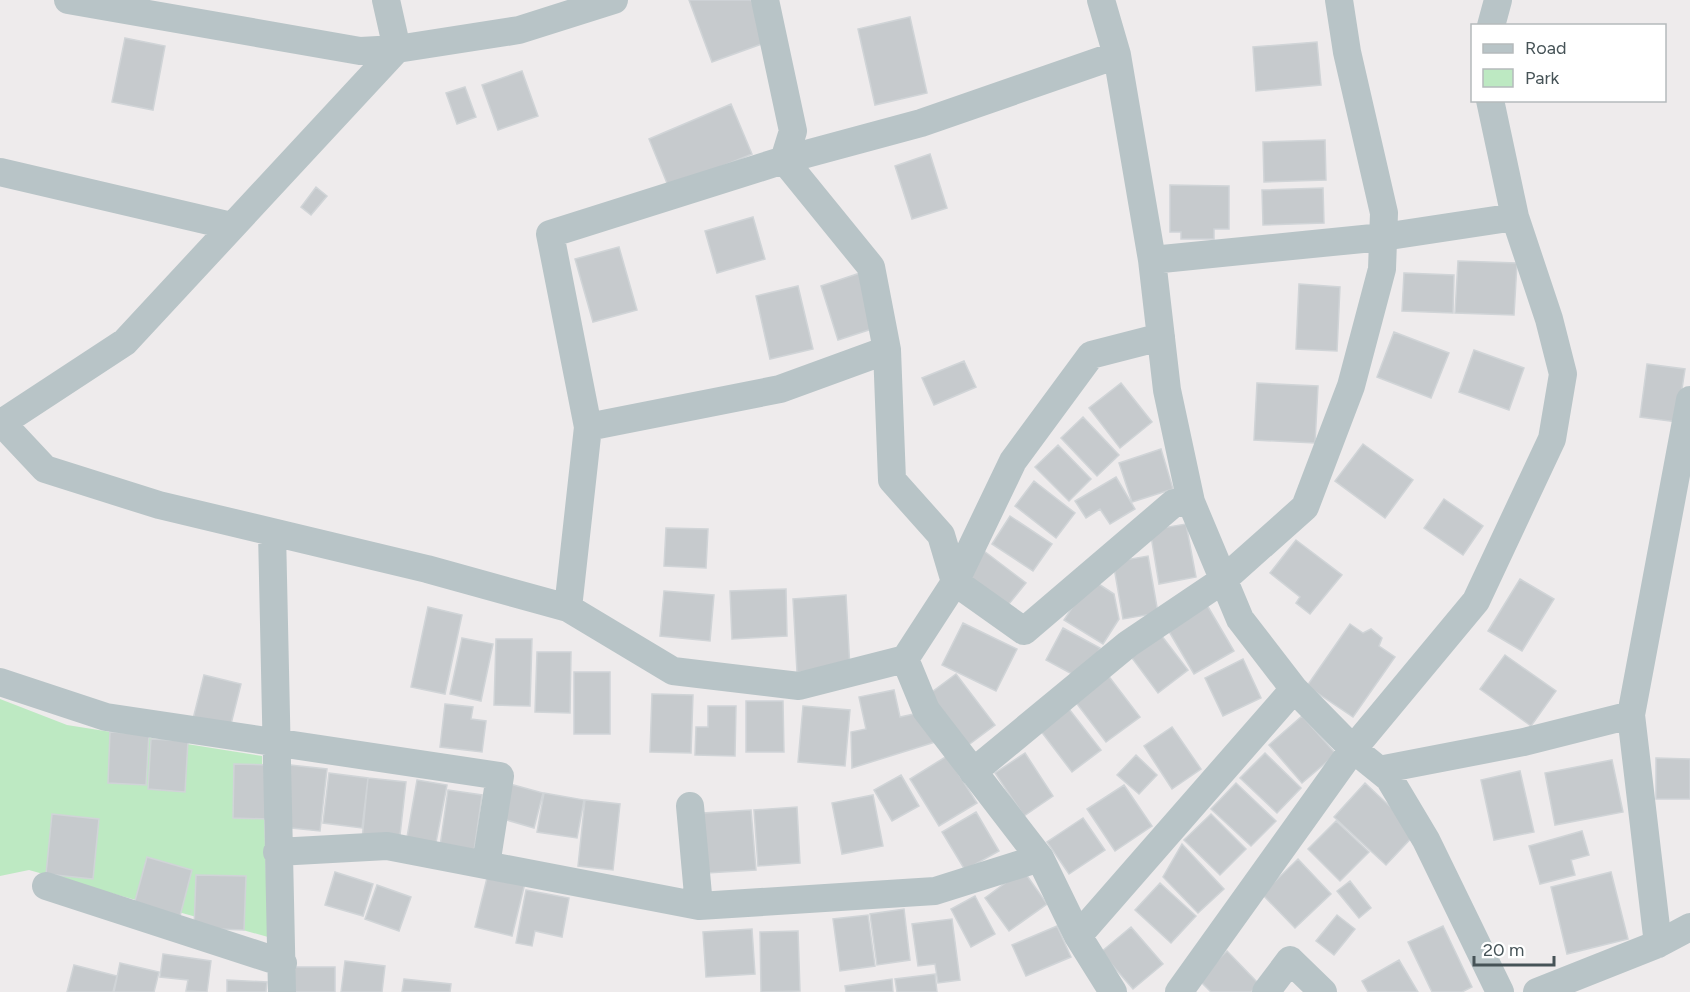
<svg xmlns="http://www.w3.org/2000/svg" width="1690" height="992" font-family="Figtree,sans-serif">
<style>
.green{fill:#bde9c2}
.building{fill:#c6cacd;stroke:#d0d4d7;stroke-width:1.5}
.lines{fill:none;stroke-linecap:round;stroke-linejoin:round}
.minor{stroke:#b8c4c7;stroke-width:28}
</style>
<rect width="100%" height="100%" fill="#eeebec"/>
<path class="green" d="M 0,699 L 67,725 L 262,756 L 268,937 L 29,870 L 0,876 Z"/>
<path class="building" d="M 689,0 L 751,0 L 767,42 L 712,62 Z
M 910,17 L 927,93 L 875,105 L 858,29 Z
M 125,38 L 165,46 L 153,110 L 112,102 Z
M 1317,42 L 1321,85 L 1256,91 L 1253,47 Z
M 522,71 L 538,116 L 498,130 L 482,85 Z
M 465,87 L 476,117 L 457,124 L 446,93 Z
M 731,104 L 752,154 L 669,188 L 649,139 Z
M 1325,140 L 1326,180 L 1264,182 L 1263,142 Z
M 930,154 L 947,208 L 912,219 L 895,166 Z
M 1170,185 L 1229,186 L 1229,229 L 1214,229 L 1214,239 L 1181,239 L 1181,232 L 1170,232 Z
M 316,187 L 327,196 L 311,215 L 301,207 Z
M 1323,188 L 1324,223 L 1263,225 L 1262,190 Z
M 753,217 L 765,259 L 717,273 L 705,231 Z
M 619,247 L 637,310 L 593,322 L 575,259 Z
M 1458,261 L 1517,263 L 1514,315 L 1455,313 Z
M 860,273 L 878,327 L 838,340 L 821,286 Z
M 1404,273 L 1454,275 L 1453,313 L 1402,311 Z
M 1299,284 L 1340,287 L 1337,351 L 1296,349 Z
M 798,286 L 813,349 L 770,359 L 756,296 Z
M 1394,332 L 1449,353 L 1431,398 L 1377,377 Z
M 1474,350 L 1524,368 L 1509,410 L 1459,392 Z
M 964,361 L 976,387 L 934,405 L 922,378 Z
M 1647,364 L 1685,369 L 1677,422 L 1640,417 Z
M 1121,383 L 1152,422 L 1120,448 L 1089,408 Z
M 1257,383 L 1318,386 L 1315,443 L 1254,440 Z
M 1083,417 L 1119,455 L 1097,476 L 1061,438 Z
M 1363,444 L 1413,480 L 1385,518 L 1335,481 Z
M 1058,445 L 1091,479 L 1069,501 L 1035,467 Z
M 1161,449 L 1173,489 L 1132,502 L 1119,463 Z
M 1116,477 L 1135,509 L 1110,524 L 1100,509 L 1086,518 L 1075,501 Z
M 1034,481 L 1075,513 L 1056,538 L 1015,506 Z
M 1444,499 L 1483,526 L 1463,555 L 1424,528 Z
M 1010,516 L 1052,544 L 1033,571 L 992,544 Z
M 1186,524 L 1196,577 L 1159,584 L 1150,530 Z
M 666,528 L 708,529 L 706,568 L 664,566 Z
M 1296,540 L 1342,575 L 1310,614 L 1296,603 L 1300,597 L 1270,573 Z
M 984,551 L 1026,583 L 1004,610 L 962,578 Z
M 1148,556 L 1158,613 L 1123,619 L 1113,562 Z
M 1091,579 L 1114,594 L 1119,619 L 1103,644 L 1064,620 Z
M 1520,579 L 1554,599 L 1522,651 L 1488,631 Z
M 786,589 L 787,636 L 732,639 L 730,591 Z
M 664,591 L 714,595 L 710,641 L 660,636 Z
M 846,595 L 850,669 L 797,672 L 793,599 Z
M 1204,600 L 1234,651 L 1194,674 L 1164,623 Z
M 428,607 L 462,615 L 445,694 L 411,687 Z
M 963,623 L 1017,649 L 996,691 L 942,665 Z
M 1350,624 L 1363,633 L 1371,629 L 1382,638 L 1379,646 L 1395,657 L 1353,717 L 1307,686 Z
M 1063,628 L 1100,648 L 1083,680 L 1046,660 Z
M 1158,631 L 1188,670 L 1158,693 L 1129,654 Z
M 462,638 L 493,644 L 481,701 L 450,694 Z
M 496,639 L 532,639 L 530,706 L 494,705 Z
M 537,652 L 571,652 L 570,713 L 535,712 Z
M 1505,655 L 1556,691 L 1531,726 L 1480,689 Z
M 1243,659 L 1261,698 L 1223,716 L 1205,678 Z
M 574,672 L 610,672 L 610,734 L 574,734 Z
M 956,674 L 995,725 L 967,746 L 928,695 Z
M 1107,674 L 1140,717 L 1106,742 L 1074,700 Z
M 204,675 L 241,684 L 230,728 L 193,719 Z
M 894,690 L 900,717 L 918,713 L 935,742 L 852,768 L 851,732 L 866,729 L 859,697 Z
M 652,694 L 693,695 L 691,753 L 650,752 Z
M 746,701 L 783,701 L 784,752 L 746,752 Z
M 445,704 L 473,707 L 471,719 L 486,721 L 482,752 L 440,747 Z
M 708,706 L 736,706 L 735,756 L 695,755 L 696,727 L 708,727 Z
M 803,706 L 850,710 L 845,766 L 798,762 Z
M 1069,709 L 1101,750 L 1072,772 L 1040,730 Z
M 1302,716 L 1336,754 L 1302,783 L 1269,745 Z
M 1172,727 L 1201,769 L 1172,789 L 1144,746 Z
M 110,732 L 149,734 L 146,785 L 108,783 Z
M 151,739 L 188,741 L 185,792 L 148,789 Z
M 1025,753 L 1053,796 L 1024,816 L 995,773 Z
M 1265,753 L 1301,788 L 1277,813 L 1240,778 Z
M 1136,755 L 1157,775 L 1139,794 L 1117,775 Z
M 947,756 L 977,803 L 939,826 L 910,779 Z
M 1656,758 L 1690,759 L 1690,799 L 1656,799 Z
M 1612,760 L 1623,812 L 1555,825 L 1545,773 Z
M 234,764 L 270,765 L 269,819 L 233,818 Z
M 290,765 L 327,769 L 320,831 L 282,827 Z
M 1520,771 L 1534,832 L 1494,840 L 1481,780 Z
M 329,773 L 368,778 L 362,828 L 323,823 Z
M 901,775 L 919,806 L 892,821 L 874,790 Z
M 368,778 L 406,782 L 399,844 L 362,840 Z
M 417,780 L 447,785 L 435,848 L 406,843 Z
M 1236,783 L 1276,821 L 1251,846 L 1211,809 Z
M 1365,783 L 1417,832 L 1386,865 L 1334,817 Z
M 510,784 L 543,793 L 534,828 L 500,818 Z
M 1124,785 L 1152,826 L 1115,851 L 1087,809 Z
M 448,790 L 482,795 L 474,851 L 440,846 Z
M 544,793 L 584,800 L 577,838 L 537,832 Z
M 873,795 L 883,846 L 842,854 L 832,803 Z
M 585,800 L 620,804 L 613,870 L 578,866 Z
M 797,807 L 800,863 L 758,866 L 754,810 Z
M 751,810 L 756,870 L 707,873 L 703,813 Z
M 976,812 L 999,851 L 965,870 L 942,832 Z
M 52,814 L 99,819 L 93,879 L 46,874 Z
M 1211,814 L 1246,849 L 1220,875 L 1184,840 Z
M 1083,818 L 1105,850 L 1069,874 L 1047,842 Z
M 1336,821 L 1369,852 L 1340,881 L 1308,849 Z
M 1582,831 L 1589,855 L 1571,860 L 1575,875 L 1540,884 L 1529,846 Z
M 1182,844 L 1224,889 L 1198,913 L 1163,877 Z
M 147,857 L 192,870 L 179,920 L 133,908 Z
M 1298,859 L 1331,894 L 1295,928 L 1262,894 Z
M 1023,870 L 1047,904 L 1009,931 L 985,898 Z
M 335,872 L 373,884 L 363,916 L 325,905 Z
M 1611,872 L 1628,939 L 1567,954 L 1551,887 Z
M 488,874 L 525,883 L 512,936 L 475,927 Z
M 196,875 L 246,876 L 244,930 L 194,928 Z
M 1350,881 L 1371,908 L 1359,918 L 1337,891 Z
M 1160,883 L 1196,916 L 1171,943 L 1135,910 Z
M 377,885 L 411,897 L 399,931 L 365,919 Z
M 526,890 L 569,898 L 562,937 L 535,931 L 532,946 L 516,943 Z
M 975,896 L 995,934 L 971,947 L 951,909 Z
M 904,909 L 910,960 L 877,965 L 870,914 Z
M 868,915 L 875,966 L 840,971 L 833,919 Z
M 1337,915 L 1355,929 L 1334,955 L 1316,941 Z
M 952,919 L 960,980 L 938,983 L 935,964 L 918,966 L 912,924 Z
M 1057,926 L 1071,957 L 1026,976 L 1012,945 Z
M 1443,926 L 1472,987 L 1462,992 L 1432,992 L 1408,942 Z
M 1131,927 L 1163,964 L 1133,989 L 1101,952 Z
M 752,929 L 755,974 L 706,977 L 703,932 Z
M 798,931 L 800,991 L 761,992 L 760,932 Z
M 1227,951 L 1259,984 L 1251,992 L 1211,992 L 1198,979 Z
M 163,954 L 211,961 L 207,992 L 186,991 L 188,980 L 160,977 Z
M 1399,960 L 1418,992 L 1368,992 L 1362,981 Z
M 345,961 L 385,966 L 382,992 L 341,992 Z
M 120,963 L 159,972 L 154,992 L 114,992 Z
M 74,965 L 117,976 L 113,992 L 67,992 Z
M 290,967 L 335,967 L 335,992 L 291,992 Z
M 935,974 L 937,992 L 897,992 L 895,979 Z
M 404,979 L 451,984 L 450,992 L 402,992 Z
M 892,979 L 893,992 L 846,992 L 845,986 Z
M 227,980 L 267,982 L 266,992 L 227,992 Z"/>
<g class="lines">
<path class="minor" d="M 68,0 L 360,51 L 397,49 L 519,30 L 614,0
M 765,0 L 793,131 L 784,160 L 871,267 L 887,350 L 892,480 L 941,535 L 955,582 L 1024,631 L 1174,503 L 1191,502
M 1101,0 L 1117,55 L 1152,260
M 1491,26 L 1498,0
M 1490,100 L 1515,217 L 1383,237 L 1152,260 L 1167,390 L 1191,502 L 1240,619 L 1294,689 L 1353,749 L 1389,778 L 1426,840 L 1500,992
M 0,172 L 231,226
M 0,421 L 45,469 L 159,505 L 427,569 L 568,608 L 673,671 L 799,686 L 905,659 L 955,582 L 1013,461 L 1091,355 L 1161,337
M 0,424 L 125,342 L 397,49 L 386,0
M 588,427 L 780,389 L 887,350
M 272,532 L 282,992
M 568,608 L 588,427 L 550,234 L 784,160 L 921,123 L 1117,55
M 905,659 L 926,710 L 1040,858 L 1078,936 L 1113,992
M 0,682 L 106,717 L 500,776 L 486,865
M 1379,770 L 1524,742 L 1631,715
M 973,772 L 1128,644 L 1223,580 L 1305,507 L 1351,386 L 1382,269 L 1384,213 L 1347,52 L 1339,0
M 690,806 L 699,906
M 277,852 L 387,846 L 699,906 L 935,891 L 1040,858
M 46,886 L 283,963
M 1078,936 L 1294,689
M 1658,944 L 1631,715 L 1690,400
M 1179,992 L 1353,749 L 1476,601 L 1552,439 L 1563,374 L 1549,319 L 1515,217
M 1266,992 L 1290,960 L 1323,992
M 1537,992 L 1658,944 L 1690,927"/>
</g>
<rect x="1471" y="24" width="195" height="78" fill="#ffffff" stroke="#b5babc" stroke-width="1.5"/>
<rect x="1483" y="44" width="30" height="9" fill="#b8c4c7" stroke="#b5babc" stroke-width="1.5"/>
<text x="1525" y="54" font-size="18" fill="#465357">Road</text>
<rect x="1483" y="69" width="30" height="18" fill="#bde9c2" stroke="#b5babc" stroke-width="1.5"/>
<text x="1525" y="84" font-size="18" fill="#465357">Park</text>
<path d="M1474 956v9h80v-9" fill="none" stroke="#465357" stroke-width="3"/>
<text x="1483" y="956" font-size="18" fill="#465357" stroke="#ffffff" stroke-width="4.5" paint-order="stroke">20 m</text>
</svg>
